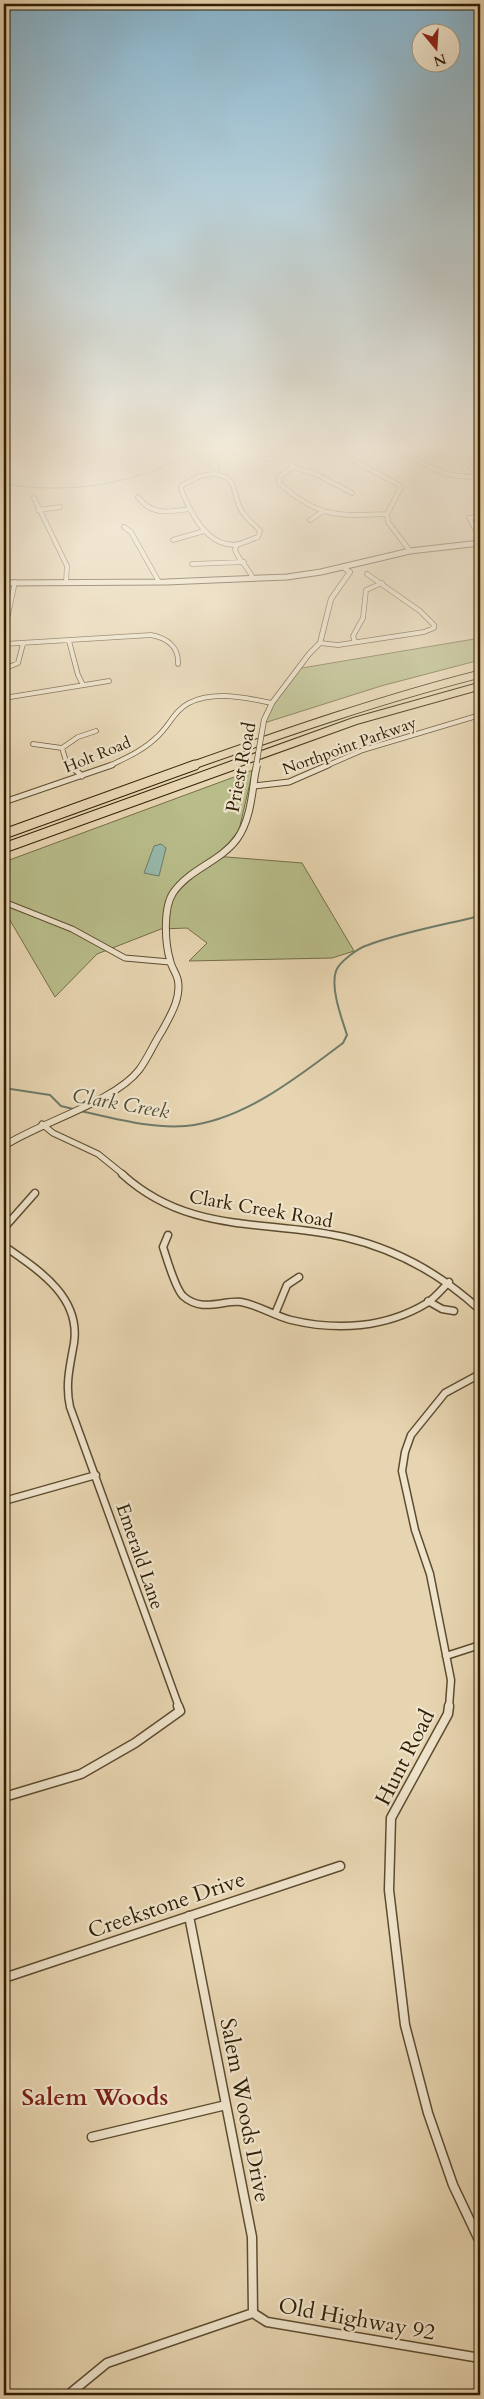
<svg xmlns="http://www.w3.org/2000/svg" width="484" height="2399" font-family="Cardo,serif">
<style>
.green{fill:#b8bd8a;stroke:#746e47}
.water{fill:#97b9ac;stroke:#6d7b69}
.lines{fill:none;stroke-linecap:round;stroke-linejoin:round}
.stream-far1{stroke:#6d7b69;stroke-width:1}
.stream{stroke:#6d7b69;stroke-width:2}
.minor-far3-casing{stroke:#5d4c2f;stroke-width:5.5}
.minor-far2-casing{stroke:#5d4c2f;stroke-width:7}
.minor-far1-casing{stroke:#5d4c2f;stroke-width:9}
.minor-casing{stroke:#5d4c2f;stroke-width:11}
.tertiary-far1-casing{stroke:#5d4c2f;stroke-width:6}
.tertiary-casing{stroke:#5d4c2f;stroke-width:8}
.secondary-casing{stroke:#2f1e04;stroke-width:7}
.motorway-far1-casing{stroke:#2f1e04;stroke-width:9}
.motorway-casing{stroke:#2f1e04;stroke-width:11}
.minor-far3{stroke:#efe4cc;stroke-width:4}
.minor-far2{stroke:#efe4cc;stroke-width:5}
.minor-far1{stroke:#efe4cc;stroke-width:6}
.minor{stroke:#efe4cc;stroke-width:8}
.tertiary-far1{stroke:#efe4cc;stroke-width:4.5}
.tertiary{stroke:#efe4cc;stroke-width:6}
.secondary{stroke:#efe4cc;stroke-width:5}
.motorway-far1{stroke:#e7d5b1;stroke-width:7}
.motorway{stroke:#e7d5b1;stroke-width:9}
.tertiary-bridge-far1-casing{stroke:#5d4c2f;stroke-width:6;stroke-linecap:butt}
.tertiary-bridge-casing{stroke:#5d4c2f;stroke-width:8;stroke-linecap:butt}
.tertiary-bridge-far1{stroke:#efe4cc;stroke-width:4.5}
.tertiary-bridge{stroke:#efe4cc;stroke-width:6}
.labels{text-anchor:middle;stroke-width:4.5;stroke-linejoin:round;paint-order:stroke}
.far-street-label{font-size:16px;fill:#2f1e04;stroke:#efe4cc}
.street-label{font-size:19px;fill:#2f1e04;stroke:#efe4cc}
.water-label{font-size:20px;font-style:italic;fill:#4e4c36;stroke:#efe4cc}
.near-street-label{font-size:22px;fill:#2f1e04;stroke:#efe4cc}
.near-neighbourhood-label{font-size:24px;font-weight:bold;fill:#7a1f14;stroke:#efe4cc}
</style>
<rect width="100%" height="100%" fill="#e7d5b1"/>
<filter id="stains"><feTurbulence type="fractalNoise" baseFrequency=".004" numOctaves="4"/><feColorMatrix values="0 0 0 0 .2 0 0 0 0 .09 0 0 0 0 .02 0 0 0 .5 -.17"/></filter>
<radialGradient id="worn" r=".72"><stop offset=".6" stop-color="#630" stop-opacity="0"/><stop offset="1" stop-color="#630" stop-opacity=".3"/></radialGradient>
<path class="green" d="M 480,638 L 480,660 L 381,686 L 261,724 L 296,669 Z
M 253,770 L 239,830 L 228,844 L 214,856 L 302,863 L 354,951 L 332,958 L 189,961 L 207,943 L 187,928 L 161,929 L 97,954 L 55,997 L 4,910 L 4,862 Z"/>
<path class="water" d="M 161,844 L 166,848 L 159,876 L 144,873 L 154,846 Z"/>
<g class="lines">
<path class="stream-far1" d="M 187,455 L 197,451
M 4,484 C 66,494 128,486 184,457"/>
<path class="stream" d="M 4,1088 L 50,1095 L 61,1106 L 73,1109
M 80,1111 C 114,1118 151,1129 186,1126 C 244,1120 298,1077 343,1043 L 347,1035 C 342,1019 330,988 336,971 C 339,962 358,948 368,945 C 403,932 443,925 480,916"/>
<g class="minor-far3-casing">
<path id="minor-far3" d="M 14,451 L 18,455
M 280,451 L 288,458 L 293,467 L 279,477 L 279,483 C 318,518 337,516 387,514
M 336,451 L 399,485 L 400,489 L 387,514
M 399,451 C 430,465 444,480 480,476
M 447,451 L 480,473
M 265,459 L 283,455
M 415,460 L 447,451
M 122,461 C 131,459 140,455 149,453 C 165,450 204,457 217,467 L 216,474
M 65,464 L 70,456 L 68,451
M 293,467 L 316,474 L 352,493
M 214,474 C 241,477 231,497 243,513 C 248,520 255,525 260,531 L 258,537 C 252,539 246,542 239,544 C 208,550 190,512 181,489 L 182,485 L 200,476 Z
M 138,497 C 152,516 168,512 189,509
M 34,498 L 67,566 L 66,582
M 38,510 L 60,507
M 387,514 L 388,522 L 410,551
M 480,517 L 469,518 L 480,537
M 310,520 L 322,512
M 124,527 L 131,532 L 159,582
M 173,540 L 204,531
M 238,544 L 235,549 C 238,561 249,567 253,579
M 4,558 L 5,565
M 192,564 L 244,562
M 8,615 L 15,582
M 69,641 L 78,675 L 83,685
M 355,642 L 353,636 L 363,618 L 366,590 L 382,583
M 320,643 L 338,645 L 424,632 L 434,628 L 434,625 L 420,611 L 367,574
M 4,644 L 151,635 C 167,638 179,647 178,664
M 4,669 L 18,663 L 23,644
M 4,698 L 109,681
M 33,744 L 62,748
M 72,766 L 66,761 L 62,748 L 78,737 L 96,731
M 109,766 C 126,758 144,750 158,736 C 169,726 175,710 189,703 C 214,690 246,698 272,703
M 326,766 L 363,750 L 480,715"/>
</g>
<g class="minor-far2-casing">
<path id="minor-far2" d="M 70,765 L 82,776
M 254,786 L 289,782 L 328,765
M 4,802 L 112,765
M 4,902 L 72,929 L 125,958 L 170,962
M 42,1124 L 53,1133 L 98,1154 L 124,1175"/>
</g>
<g class="minor-far1-casing">
<path id="minor-far1" d="M 122,1174 C 189,1235 264,1219 344,1237 C 396,1249 441,1274 480,1310
M 4,1228 L 35,1193
M 168,1235 L 163,1247 C 167,1259 175,1288 183,1296 C 202,1313 223,1300 241,1302 C 258,1305 275,1316 291,1320 C 337,1331 386,1328 427,1303 C 435,1298 442,1289 449,1282
M 4,1246 C 37,1269 81,1296 74,1343 C 70,1366 65,1384 70,1407 L 179,1707
M 428,1301 L 442,1309 L 454,1311
M 275,1314 L 287,1285 L 299,1277
M 4,1501 L 96,1475
M 446,1656 L 480,1645
M 449,1707 L 451,1680 L 430,1574 L 415,1530 L 402,1471 L 405,1452 L 411,1435 L 445,1393 L 480,1374"/>
</g>
<g class="minor-casing">
<path id="minor" d="M 449,1706 L 448,1714 L 391,1818 L 389,1890 L 405,2025 L 428,2113 L 453,2185 L 480,2242
M 4,1797 L 81,1774 L 135,1743 L 180,1711 L 178,1706
M 189,1916 L 252,2237 L 253,2313
M 4,1978 L 340,1866
M 92,2137 L 226,2105
M 68,2395 L 107,2363 L 253,2313 L 267,2322 L 480,2358"/>
</g>
<g class="tertiary-far1-casing">
<path id="tertiary-far1" d="M 264,720 L 272,703 L 309,654 L 320,643 L 331,599 L 350,572 L 343,567"/>
</g>
<g class="tertiary-casing">
<path id="tertiary" d="M 4,1146 C 41,1122 114,1102 139,1070 C 148,1058 154,1043 162,1031 C 170,1016 181,999 178,981 C 177,974 171,967 170,960 C 165,943 163,908 173,893 C 189,869 220,862 237,839 C 250,821 252,795 255,774"/>
</g>
<g class="secondary-casing">
<path id="secondary" d="M 4,583 L 166,582 L 287,577 L 321,572 L 410,551 L 480,543"/>
</g>
<g class="motorway-far1-casing">
<path id="motorway-far1" d="M 191,766 C 287,732 382,699 480,674
M 230,766 L 355,721 L 480,686"/>
</g>
<g class="motorway-casing">
<path id="motorway" d="M 4,834 L 195,765
M 4,848 L 234,765"/>
</g>
<use href="#minor-far3" class="minor-far3"/>
<use href="#minor-far2" class="minor-far2"/>
<use href="#minor-far1" class="minor-far1"/>
<use href="#minor" class="minor"/>
<use href="#tertiary-far1" class="tertiary-far1"/>
<use href="#tertiary" class="tertiary"/>
<use href="#secondary" class="secondary"/>
<use href="#motorway-far1" class="motorway-far1"/>
<use href="#motorway" class="motorway"/>
<g class="tertiary-bridge-far1-casing">
<path id="tertiary-bridge-far1" d="M 256,766 L 264,720"/>
</g>
<g class="tertiary-bridge-casing">
<path id="tertiary-bridge" d="M 255,774 L 257,765"/>
</g>
<use href="#tertiary-bridge-far1" class="tertiary-bridge-far1"/>
<use href="#tertiary-bridge" class="tertiary-bridge"/>
</g>
<linearGradient id="sky" x2="0" y2="1"><stop stop-color="#87b6d0"/><stop offset="0.57" stop-color="#f4ecdc"/><stop offset="1" stop-color="#f4ecdc" stop-opacity="0"/></linearGradient>
<rect width="484" height="787" fill="url(#sky)"/>
<g class="labels">
<g class="far-street-label">
<text transform="translate(349 745) rotate(-20)" y="6">Northpoint Parkway</text>
<text transform="translate(97 754) rotate(-22)" y="6">Holt Road</text>
</g>
<g class="street-label">
<text transform="translate(240 767) rotate(-79)" y="7">Priest Road</text>
<text transform="translate(261 1208) rotate(10)" y="7">Clark Creek Road</text>
<text transform="translate(141 1556) rotate(71)" y="7">Emerald Lane</text>
</g>
<g class="water-label">
<text transform="translate(121 1103) rotate(10)" y="7">Clark Creek</text>
</g>
<g class="near-street-label">
<text transform="translate(404 1757) rotate(-63)" y="8">Hunt Road</text>
<text transform="translate(166 1904) rotate(-19)" y="8">Creekstone Drive</text>
<text transform="translate(246 2110) rotate(79)" y="8">Salem Woods Drive</text>
<text transform="translate(357 2318) rotate(10)" y="8">Old Highway 92</text>
</g>
<g class="near-neighbourhood-label">
<text x="95" y="2105">Salem Woods</text>
</g>
</g>
<rect width="484" height="2399" fill="none" stroke="#e7d5b1" stroke-width="20"/>
<rect x="5" y="5" width="474" height="2389" fill="none" stroke="#2f1e04" stroke-width="2.5"/>
<rect x="10" y="10" width="464" height="2379" fill="none" stroke="#2f1e04"/>
<g transform="translate(436 48) rotate(162)"><circle r="24" fill="#efe4cc" stroke="#a2957c"/>
<path d="M0-4L9 19L0 12L-9 19Z" fill="#8f2418"/>
<text y="-8" font-size="14" font-weight="bold" text-anchor="middle" fill="#2f1e04">N</text>
</g>
<rect width="100%" height="100%" filter="url(#stains)"/>
<rect width="100%" height="100%" fill="url(#worn)"/>
</svg>
